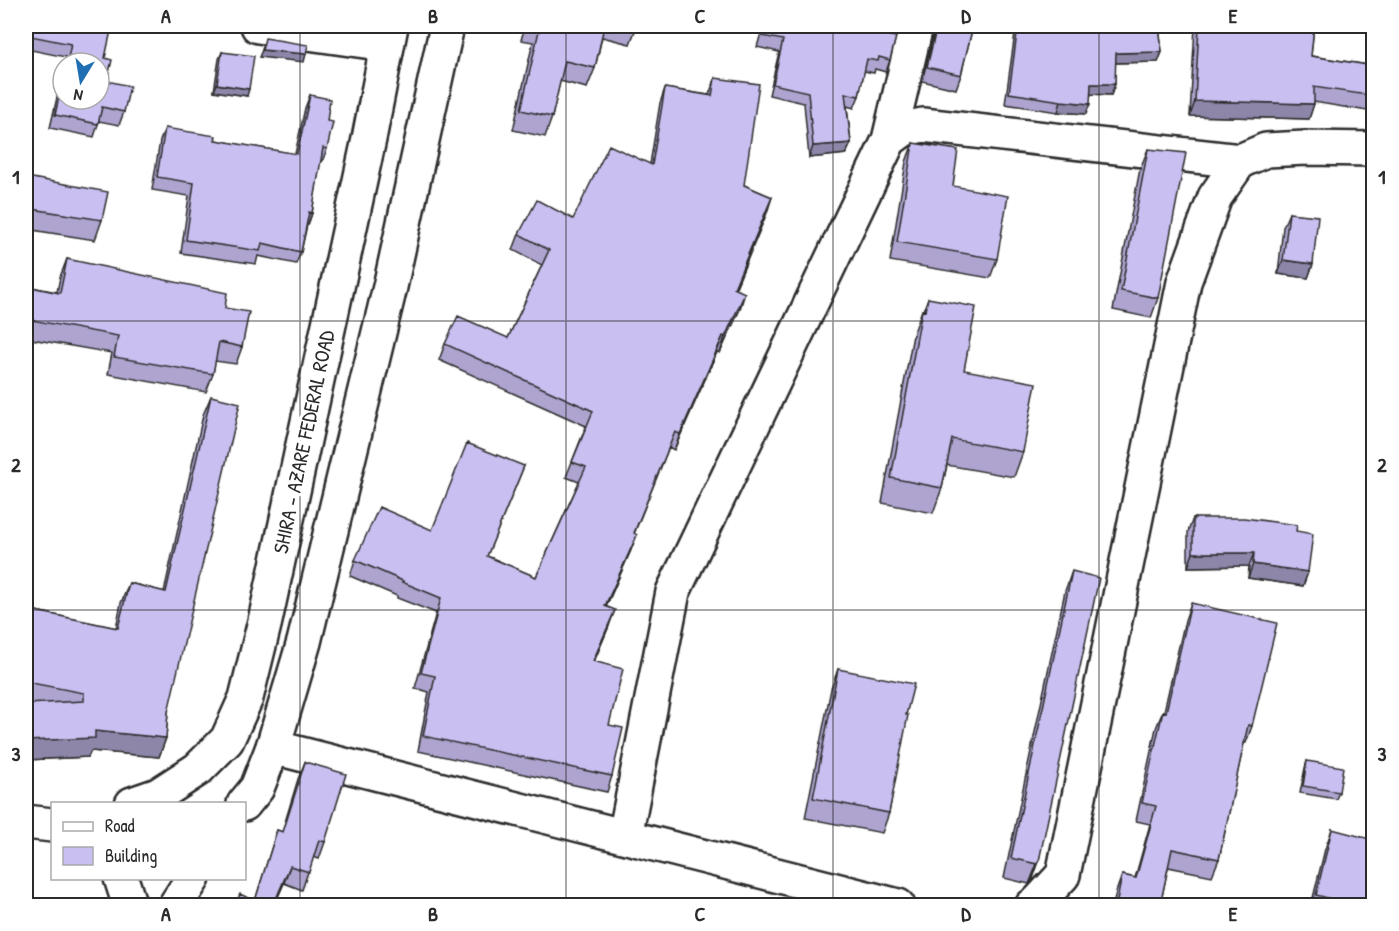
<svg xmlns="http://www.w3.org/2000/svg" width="1399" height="931" font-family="'Patrick Hand',sans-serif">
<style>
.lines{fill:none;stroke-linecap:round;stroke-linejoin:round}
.minor-casing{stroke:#2b2b2b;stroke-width:38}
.primary-casing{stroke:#2b2b2b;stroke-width:38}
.minor{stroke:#fff;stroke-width:33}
.primary{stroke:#fff;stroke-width:33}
.wall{fill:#aea4cf;stroke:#2b2b2b;stroke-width:1.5}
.shaded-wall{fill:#8d86a9;stroke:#2b2b2b;stroke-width:1.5}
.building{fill:#cabff1;stroke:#2b2b2b;stroke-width:1.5}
.grid{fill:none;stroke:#2b2b2b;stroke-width:1.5;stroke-opacity:0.55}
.labels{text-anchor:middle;stroke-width:6;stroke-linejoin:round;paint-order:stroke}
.street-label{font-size:21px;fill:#2b2b2b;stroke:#fff}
.neatline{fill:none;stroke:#2b2b2b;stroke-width:2}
.grid-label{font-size:20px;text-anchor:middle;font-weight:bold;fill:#2b2b2b}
</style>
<rect width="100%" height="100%" fill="#fff"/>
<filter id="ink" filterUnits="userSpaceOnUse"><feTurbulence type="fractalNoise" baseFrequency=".0167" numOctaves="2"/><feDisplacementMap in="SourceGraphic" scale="12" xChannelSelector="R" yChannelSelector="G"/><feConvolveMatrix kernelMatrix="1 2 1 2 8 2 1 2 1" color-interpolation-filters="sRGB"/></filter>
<g filter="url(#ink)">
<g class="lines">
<g class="minor-casing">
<path id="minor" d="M 258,26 L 386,44
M 889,140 L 916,26
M 273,747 L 898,906
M 625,836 L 673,592 L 889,140 L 904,129 L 923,125 L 1240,161
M 1032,906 L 1038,902 L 1063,875 L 1184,282 L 1215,197 L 1240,161 L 1266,150 L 1305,148 L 1374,149"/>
</g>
<g class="primary-casing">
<path id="primary" d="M 132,804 L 158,795 L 198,769 L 227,740 L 246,698 L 265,621 L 369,139 L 391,26
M 244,804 L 257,788 L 273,747 L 304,642 L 390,287 L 447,26
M 26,822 L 52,825
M 121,878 L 130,906
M 175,906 L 193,878"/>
</g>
<use href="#minor" class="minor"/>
<use href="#primary" class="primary"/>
</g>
<path class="wall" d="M 26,26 L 105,58 L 107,81 L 124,112 L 119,125 L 99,121 L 94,137 L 50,128 L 63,71 L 63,99 L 99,63 L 65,63 L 66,57 L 26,49 Z
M 525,26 L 637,26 L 630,44 L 602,37 L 595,68 L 587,88 L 560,81 L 552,117 L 545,137 L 513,130 L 533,42 L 521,40 Z
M 763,26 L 858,26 L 857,30 L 890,60 L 886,72 L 875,69 L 874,73 L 864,71 L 859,96 L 854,108 L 847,106 L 851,143 L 846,154 L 809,158 L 804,103 L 769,95 L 779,52 L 757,47 Z
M 936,26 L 973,26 L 961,75 L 956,89 L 922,81 Z
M 1016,26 L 1159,26 L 1162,52 L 1158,62 L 1115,63 L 1115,84 L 1111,95 L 1091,94 L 1086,114 L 1058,112 L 1005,104 Z
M 1195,26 L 1314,26 L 1311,56 L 1374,66 L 1374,112 L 1314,102 L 1309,119 L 1190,116 Z
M 222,52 L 247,96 L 214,91 L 219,59 Z
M 715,78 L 744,185 L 772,197 L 735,289 L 740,309 L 720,353 L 717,352 L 674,450 L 669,447 L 634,534 L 631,550 L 606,607 L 609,626 L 594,662 L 609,725 L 612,776 L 607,792 L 418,751 L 429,692 L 415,688 L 436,613 L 397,598 L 397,596 L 350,576 L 355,560 L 432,530 L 524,466 L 487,556 L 536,577 L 579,482 L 566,477 L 586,426 L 439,360 L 445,344 L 508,338 L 542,265 L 513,250 L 519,234 L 573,219 L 650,164 L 660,103 L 665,88 L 709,95 Z
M 310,95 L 327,121 L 327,149 L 322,162 L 320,162 L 312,213 L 308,225 L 307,225 L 301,252 L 296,264 L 258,256 L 256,264 L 181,253 L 189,196 L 152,190 L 160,141 L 165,128 L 215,140 L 295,154 L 305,108 Z
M 913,143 L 953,186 L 997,259 L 990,278 L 890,261 L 906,162 Z
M 1148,149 L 1158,298 L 1151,318 L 1113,310 L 1140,169 Z
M 27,177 L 102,220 L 95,240 L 26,229 L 26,181 Z
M 1289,213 L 1313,264 L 1308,278 L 1278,274 L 1283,227 Z
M 67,259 L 225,308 L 242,347 L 236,364 L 215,361 L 213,374 L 206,392 L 108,374 L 112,353 L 26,338 L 26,286 L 57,292 L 60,277 Z
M 928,298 L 964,370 L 1023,452 L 1014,477 L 947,465 L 942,488 L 933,513 L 882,503 L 913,335 L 922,310 L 923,311 Z
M 211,396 L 168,712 L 166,738 L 159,757 L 91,751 L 88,757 L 26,760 L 26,704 L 32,704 L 26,702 L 26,609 L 116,628 L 121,603 L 129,583 L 164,592 L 203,415 Z
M 1193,518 L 1296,531 L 1308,572 L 1303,586 L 1248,578 L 1249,566 L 1188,567 L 1188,532 Z
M 1072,571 L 1039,861 L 1032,881 L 1029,884 L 1004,878 L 1065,591 Z
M 1191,603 L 1252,726 L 1246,743 L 1244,743 L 1219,859 L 1212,876 L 1168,867 L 1160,906 L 1113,906 L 1116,892 L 1122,875 L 1135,878 L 1150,824 L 1136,821 L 1156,728 L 1163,711 L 1164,711 L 1185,620 Z
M 838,669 L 906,715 L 889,813 L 882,833 L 805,818 L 831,689 Z
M 1307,761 L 1339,792 L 1336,799 L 1300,793 L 1305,768 Z
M 305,762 L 325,842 L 319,859 L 313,857 L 302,890 L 284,883 L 274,906 L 255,901 L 277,830 L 282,832 L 298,779 Z
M 1332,829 L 1374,906 L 1311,906 L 1325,849 Z"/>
<path class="shaded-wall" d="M 262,50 L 306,54 L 304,62 L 259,57 Z
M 1162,52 L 1158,62 L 1112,63 L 1116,53 Z
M 217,84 L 249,89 L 247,96 L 214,91 Z
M 1091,84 L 1115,84 L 1111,95 L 1088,94 Z
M 1061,101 L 1090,104 L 1086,114 L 1058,112 Z
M 1195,101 L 1314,104 L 1309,119 L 1190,116 Z
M 851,143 L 846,154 L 809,158 L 813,146 Z
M 772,197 L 767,213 L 729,304 L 734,288 Z
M 309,212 L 312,213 L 308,225 L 305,225 Z
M 1283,260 L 1313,264 L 1308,278 L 1278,274 Z
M 745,293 L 740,309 L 720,353 L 725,337 Z
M 723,336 L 717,352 L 674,450 L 680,434 Z
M 637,535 L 631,550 L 599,622 L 605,606 Z
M 1193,553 L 1254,553 L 1249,566 L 1188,567 Z
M 1253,564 L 1308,572 L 1303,586 L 1248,578 Z
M 615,610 L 609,626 L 587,677 L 593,661 Z
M 95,731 L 166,738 L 159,757 L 91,751 L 88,757 L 26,760 L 26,741 Z
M 1039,861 L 1032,881 L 1029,884 L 1037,864 Z
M 290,866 L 284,883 L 274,906 L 273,906 Z"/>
<path class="building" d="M 26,26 L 112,26 L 105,58 L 112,60 L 107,81 L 130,86 L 124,112 L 102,107 L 98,124 L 55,115 L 63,79 L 63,99 L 99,99 L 99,63 L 67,63 L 71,44 L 26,35 Z
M 540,26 L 604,26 L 595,68 L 565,61 L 552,117 L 521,110 Z
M 764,26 L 858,26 L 857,30 L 896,37 L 890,60 L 879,57 L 878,61 L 867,59 L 859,96 L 845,93 L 851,143 L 813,146 L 808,92 L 773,84 L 783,40 L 762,36 Z
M 937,26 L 973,26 L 961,75 L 927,67 Z
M 1018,26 L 1159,26 L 1162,52 L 1116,53 L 1115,84 L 1091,84 L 1090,104 L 1061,101 L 1009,93 Z
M 1199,26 L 1314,26 L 1311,56 L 1374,66 L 1374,96 L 1314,87 L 1314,104 L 1195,101 Z
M 265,38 L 308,45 L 306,54 L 262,50 Z
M 222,52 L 254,56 L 249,89 L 217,84 Z
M 715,78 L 759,84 L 744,185 L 772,197 L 734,288 L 745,293 L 725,337 L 723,336 L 680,434 L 675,432 L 634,533 L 637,535 L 605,606 L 615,610 L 593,661 L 623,669 L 609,725 L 623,728 L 612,776 L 423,736 L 435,676 L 421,673 L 441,598 L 402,582 L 403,581 L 355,560 L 379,507 L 432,530 L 467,443 L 524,466 L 487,556 L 536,577 L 586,467 L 572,462 L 593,411 L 445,344 L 458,316 L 508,338 L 549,250 L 519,234 L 537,200 L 573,219 L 609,145 L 652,165 L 665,88 L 712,96 Z
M 310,95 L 330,99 L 327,121 L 333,122 L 327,149 L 323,148 L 312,213 L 309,212 L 301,252 L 262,243 L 260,251 L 186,240 L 194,183 L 157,177 L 165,128 L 216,136 L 215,140 L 297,154 Z
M 913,143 L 958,150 L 953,186 L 1008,196 L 997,259 L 897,242 Z
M 1148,149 L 1186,153 L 1158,298 L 1121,291 Z
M 27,177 L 108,192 L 102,220 L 26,208 L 26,185 Z
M 1289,213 L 1318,216 L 1313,264 L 1283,260 Z
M 67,259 L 227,293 L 225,308 L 249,312 L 242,347 L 219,342 L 213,374 L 114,357 L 118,336 L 26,319 L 26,286 L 60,293 Z
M 928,298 L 976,307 L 964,370 L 1036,383 L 1023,452 L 952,439 L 942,488 L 891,478 L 922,310 L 925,311 Z
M 211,396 L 240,403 L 168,712 L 166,738 L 95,731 L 95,738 L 26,741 L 26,704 L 84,701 L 84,693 L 26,682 L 26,609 L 118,628 L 129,583 L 166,592 Z
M 1193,518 L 1244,518 L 1297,525 L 1296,531 L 1313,534 L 1308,572 L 1253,564 L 1254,553 L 1193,553 Z
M 1072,571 L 1099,578 L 1039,861 L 1037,864 L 1011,858 Z
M 1191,603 L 1277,623 L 1252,726 L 1248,725 L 1219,859 L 1172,849 L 1160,906 L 1116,906 L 1122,875 L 1136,878 L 1156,806 L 1142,803 L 1163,711 L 1166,712 Z
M 838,669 L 914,684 L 906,715 L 908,715 L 889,813 L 813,798 Z
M 1307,761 L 1343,767 L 1339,792 L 1303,786 Z
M 305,762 L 346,774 L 325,842 L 319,840 L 309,872 L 290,866 L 273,906 L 235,906 L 240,894 L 255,901 L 277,830 L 283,832 Z
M 1332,829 L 1374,840 L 1374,906 L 1359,906 L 1316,895 Z"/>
</g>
<path class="grid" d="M 300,26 L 300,906M 566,26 L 566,906M 833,26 L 833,906M 1099,26 L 1099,906M 26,321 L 1374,321M 26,610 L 1374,610"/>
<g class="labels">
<g class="street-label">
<text transform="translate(304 442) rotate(-78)" y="7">SHIRA - AZARE FEDERAL ROAD</text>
</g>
</g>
<rect width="1399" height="931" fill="none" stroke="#fff" stroke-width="66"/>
<rect x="51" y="802" width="195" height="78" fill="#ffffff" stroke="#aaaaaa" stroke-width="1.5"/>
<rect x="63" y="822" width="30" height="9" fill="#ffffff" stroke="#aaaaaa" stroke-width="1.5"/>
<text x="105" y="832" font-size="18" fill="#2b2b2b">Road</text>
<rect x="63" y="847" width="30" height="18" fill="#cabff1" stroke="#aaaaaa" stroke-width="1.5"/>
<text x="105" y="862" font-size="18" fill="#2b2b2b">Building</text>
<g transform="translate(81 81) rotate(191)"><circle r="28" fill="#ffffff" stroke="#aaaaaa" stroke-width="1.5"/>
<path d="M0-4.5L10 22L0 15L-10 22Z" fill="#1f6fb2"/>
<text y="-9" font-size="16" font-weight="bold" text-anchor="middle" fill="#2b2b2b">N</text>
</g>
<rect x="33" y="33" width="1333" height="865" class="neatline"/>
<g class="grid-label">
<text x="166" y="23">A</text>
<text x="433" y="23">B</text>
<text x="700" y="23">C</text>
<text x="966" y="23">D</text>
<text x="1233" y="23">E</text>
<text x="16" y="184">1</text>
<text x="1382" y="184">1</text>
<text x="16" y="472">2</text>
<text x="1382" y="472">2</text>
<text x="16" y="761">3</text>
<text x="1382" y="761">3</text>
<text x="166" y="921">A</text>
<text x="433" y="921">B</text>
<text x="700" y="921">C</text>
<text x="966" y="921">D</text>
<text x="1233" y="921">E</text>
</g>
</svg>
